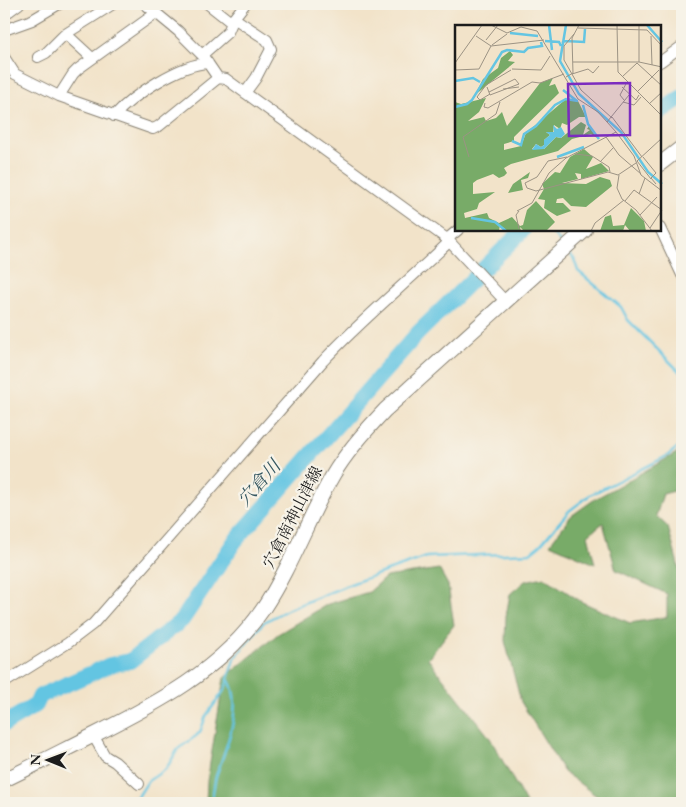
<svg xmlns="http://www.w3.org/2000/svg" width="686" height="807" font-family="'EB Garamond','Noto Serif JP',serif">
<style>
.forest{fill:#78ab68;stroke:#4a6442}
.lines{fill:none;stroke-linecap:round;stroke-linejoin:round}
.stream{stroke:#64c5e2;stroke-width:2.5}
.river{stroke:#64c5e2;stroke-width:16}
.minor-casing{stroke:#878072;stroke-width:12}
.secondary-casing{stroke:#878072;stroke-width:16}
.minor{stroke:#fff;stroke-width:10}
.secondary{stroke:#fff;stroke-width:14}
.labels{text-anchor:middle;stroke-width:4.5;stroke-linejoin:round;paint-order:stroke}
.street-label{font-size:16px;fill:#1c1c1c;stroke:#f7f3e8}
.water-label{font-size:18px;font-style:italic;fill:#355761;stroke:#f7f3e8}
.inset-river{fill:none;stroke:#64c5e2;stroke-width:2.5}
.inset-road{fill:none;stroke:#9c9384;stroke-width:1}
.view{fill:#7b2cbf;fill-opacity:0.15;stroke:#7b2cbf;stroke-width:2.5}
.inset-edge{fill:none;stroke:#1c1c1c;stroke-width:2.5}
</style>
<rect width="100%" height="100%" fill="#f7f3e8"/>
<filter id="ink" filterUnits="userSpaceOnUse"><feTurbulence type="fractalNoise" baseFrequency=".02" numOctaves="2"/><feDisplacementMap in="SourceGraphic" scale="10" xChannelSelector="R" yChannelSelector="G"/><feConvolveMatrix kernelMatrix="1 2 1 2 8 2 1 2 1" color-interpolation-filters="sRGB"/></filter>
<filter id="wash" filterUnits="userSpaceOnUse"><feTurbulence type="fractalNoise" baseFrequency=".0096" numOctaves="4" result="noise"/><feDisplacementMap in="SourceGraphic" scale="20" xChannelSelector="R" yChannelSelector="G"/><feGaussianBlur stdDeviation="1.12" result="paint"/><feColorMatrix in="noise" values="0 0 0 0 0 0 0 0 0 0 0 0 0 0 0 0 0 1.4 0 .05"/><feComposite in="paint" operator="in"/></filter>
<g filter="url(#wash)">
<rect width="100%" height="100%" fill="#f2e3c9"/>
<path class="forest" d="M 682,450 L 682,489 L 663,494 L 656,516 L 668,527 L 682,579 L 682,803 L 606,803 L 564,772 L 521,702 L 505,641 L 506,616 L 510,594 L 525,581 L 544,577 L 582,602 L 630,623 L 667,617 L 667,594 L 616,570 L 603,523 L 588,535 L 595,564 L 550,544 L 571,516 L 595,499 Z
M 439,569 L 448,585 L 454,625 L 428,659 L 490,738 L 526,803 L 206,803 L 207,781 L 224,678 L 278,634 L 328,604 L 369,592 L 386,577 Z"/>
<g class="lines">
<path class="stream" d="M 550,230 L 560,242
M 570,254 L 574,259 L 578,271 L 621,307 L 628,320 L 682,374
M 134,803 L 148,781 L 166,769 L 178,749 L 196,736 L 200,732 L 206,716 L 225,689 L 234,659 L 264,622 L 289,609 L 353,583 L 427,557 L 530,553 L 540,545 L 569,511 L 590,495 L 667,456 L 682,444
M 211,803 C 213,794 214,785 216,776 C 225,750 245,705 228,679"/>
<path class="river" d="M 660,112 L 682,97
M 4,724 L 36,705 L 40,696 L 110,665 L 130,661 L 182,620 L 235,541 L 418,333 L 523,230"/>
</g>
</g>
<g filter="url(#ink)">
<g class="lines">
<g class="minor-casing">
<path id="minor" d="M 145,4 L 178,31 L 203,56 L 218,78
M 208,4 L 232,23
M 4,15 L 19,4
M 4,30 L 32,20 L 59,4
M 66,34 L 92,58
M 202,55 L 228,32 L 234,18
M 4,57 L 15,74 L 59,96 L 153,129 L 159,126 L 218,78 L 226,79 L 447,239 L 505,301
M 38,57 L 46,53 L 64,35 L 113,4
M 660,62 L 682,46
M 245,93 L 256,78 L 271,49 L 267,40 L 234,18 L 245,4
M 59,96 L 73,74 L 78,69 L 156,13
M 114,116 C 133,95 180,64 208,63
M 660,228 L 682,275
M 447,239 L 458,230
M 4,683 L 68,643 L 93,624 L 323,361 C 363,318 408,282 450,241
M 93,735 L 105,756 L 115,762 L 139,784"/>
</g>
<g class="secondary-casing">
<path id="secondary" d="M 660,164 L 682,147
M 4,780 C 33,766 62,751 92,736 C 156,704 222,670 263,609 C 291,567 308,518 333,475 C 347,451 366,430 385,410 L 585,230"/>
</g>
<use href="#minor" class="minor"/>
<use href="#secondary" class="secondary"/>
</g>
</g>
<g class="labels">
<g class="street-label">
<text transform="translate(292 517) rotate(-63)" y="6">穴倉南神山津線</text>
</g>
<g class="water-label">
<text transform="translate(259 483) rotate(-49)" y="6">穴倉川</text>
</g>
</g>
<g transform="translate(455 25)">
<rect width="206" height="206" fill="#f2e3c9"/>
<path d="M 55,26 L 58,30 L 53,36 L 60,37 L 20,70 L 28,54 L 43,43 L 46,33 ZM 98,53 L 94,61 L 100,59 L 104,68 L 59,112 L 59,116 L 49,119 L 49,125 L 66,121 L 71,108 L 111,74 L 123,76 L 131,92 L 124,92 L 112,100 L 107,98 L 105,104 L 99,100 L 98,108 L 91,107 L 95,110 L 89,115 L 89,120 L 86,122 L 81,119 L 77,124 L 89,124 L 101,112 L 106,113 L 126,97 L 131,100 L 128,110 L 135,105 L 132,104 L 134,101 L 142,113 L 136,109 L 117,114 L 103,126 L 56,139 L 49,143 L 52,148 L 49,151 L 44,153 L 38,149 L 22,155 L 18,158 L 18,169 L 40,167 L 24,178 L 22,184 L 9,188 L 10,193 L 32,188 L 34,193 L 44,198 L 57,192 L 65,201 L 68,200 L 72,185 L 81,176 L 100,197 L 91,206 L 69,206 L 65,202 L 66,206 L 52,206 L 45,200 L 44,206 L 0,206 L 0,77 L 6,79 L 31,73 L 24,87 L 13,96 L 29,92 L 31,96 L 41,93 L 47,87 L 52,101 L 85,58 ZM 129,124 L 138,132 L 131,144 L 146,138 L 154,146 L 126,154 L 126,149 L 120,148 L 123,154 L 107,158 L 131,159 L 145,152 L 155,155 L 157,161 L 131,182 L 116,181 L 108,173 L 102,174 L 101,178 L 108,178 L 116,186 L 102,191 L 89,183 L 90,175 L 83,174 L 89,164 L 87,159 L 100,147 L 105,148 L 115,132 ZM 75,147 L 73,153 L 66,155 L 68,165 L 53,168 L 58,159 ZM 176,183 L 189,196 L 191,206 L 175,206 L 170,200 L 168,206 L 145,206 L 150,192 L 156,190 L 158,201 L 169,200 Z" fill="#78ab68"/>
<path d="M 98,100 L 102,104 L 106,102 L 110,109 L 106,113 L 101,112 L 89,124 L 77,125 L 81,119 L 86,122 L 89,120 L 89,115 L 95,110 L 91,107 L 99,107 Z" fill="#64c5e2"/>
<path class="inset-river" d="M 94,0 L 97,25M 111,0 L 105,36 L 124,69 L 166,107 L 193,147 L 207,159M 192,0 L 207,17M 55,8 L 83,11M 90,16 L 104,17 L 106,21M 107,18 L 110,16 L 129,17 L 130,4M 0,56 L 18,53 L 25,57M 108,65 L 122,76M 128,80 L 133,99 L 144,114M 0,82 L 12,79 L 17,75 L 47,27 L 52,25 L 69,27 L 73,23 L 87,21 L 86,17M 57,116 L 66,120 L 69,109 L 81,101 L 100,80 L 111,74 L 123,76M 102,132 L 129,122M 16,193 L 40,197 L 51,206"/>
<path class="inset-road" d="M 36,0 L 52,8 L 66,2 L 82,6 L 123,74 L 143,87 L 161,107 L 179,131 L 186,150 L 207,166M 162,0 L 163,47 L 207,91M 184,0 L 184,37M 123,3 L 192,5 L 207,21M 119,9 L 109,21 L 109,35 L 126,65 L 157,93M 21,11 L 36,21 L 89,15M 196,11 L 197,40M 31,15 L 43,0M 37,20 L 52,9M 118,37 L 184,37 L 207,42M 0,38 L 27,0M 57,44 L 86,45 L 95,31M 0,45 L 24,44 L 36,21M 117,49 L 133,44 L 138,48 L 144,41M 111,52 L 118,48 L 117,13 L 124,0M 167,52 L 182,38 L 207,61M 32,62 L 35,70 L 64,59 L 60,54 L 34,67M 167,62 L 181,75 L 184,70M 48,64 L 64,62M 182,67 L 204,45M 22,72 L 31,60 L 56,45M 22,72 L 25,75 L 35,69M 169,75 L 165,70 L 172,57M 168,77 L 179,80 L 186,72M 30,78 L 29,82 L 33,83 L 77,57 L 85,58 L 109,49M 194,79 L 207,67M 157,92 L 187,132M 152,97 L 174,70M 151,112 L 164,130 L 186,149M 120,129 L 137,131 L 154,142 L 155,147M 14,132 L 8,112 L 41,89 L 45,77M 112,132 L 93,136 L 82,152 L 70,158 L 72,163 L 81,166 L 153,147 L 163,150 L 181,138M 188,132 L 201,148 L 196,153 L 201,159M 182,136 L 207,113M 182,136 L 196,154M 145,137 L 158,123M 164,150 L 162,163 L 167,174 L 181,185 L 197,206M 184,169 L 190,153M 170,176 L 179,165 L 207,185M 62,186 L 77,178 L 94,148 L 111,133 L 161,107M 185,190 L 202,172M 195,203 L 207,185M 64,204 L 61,190 L 64,186M 136,206 L 140,198 L 169,175"/>
<path class="view" d="M 175,58 L 175,110 L 114,111 L 113,59 Z"/>
<rect width="206" height="206" class="inset-edge"/>
</g>
<rect width="686" height="807" fill="none" stroke="#f7f3e8" stroke-width="20"/>
<g transform="translate(48 760) rotate(271)" stroke="#f7f3e8" stroke-width="4" paint-order="stroke">
<path d="M0-4L9 19L0 12L-9 19Z" fill="#1c1c1c"/>
<text y="-8" font-size="14" font-weight="bold" text-anchor="middle" fill="#1c1c1c">N</text>
</g>
</svg>
